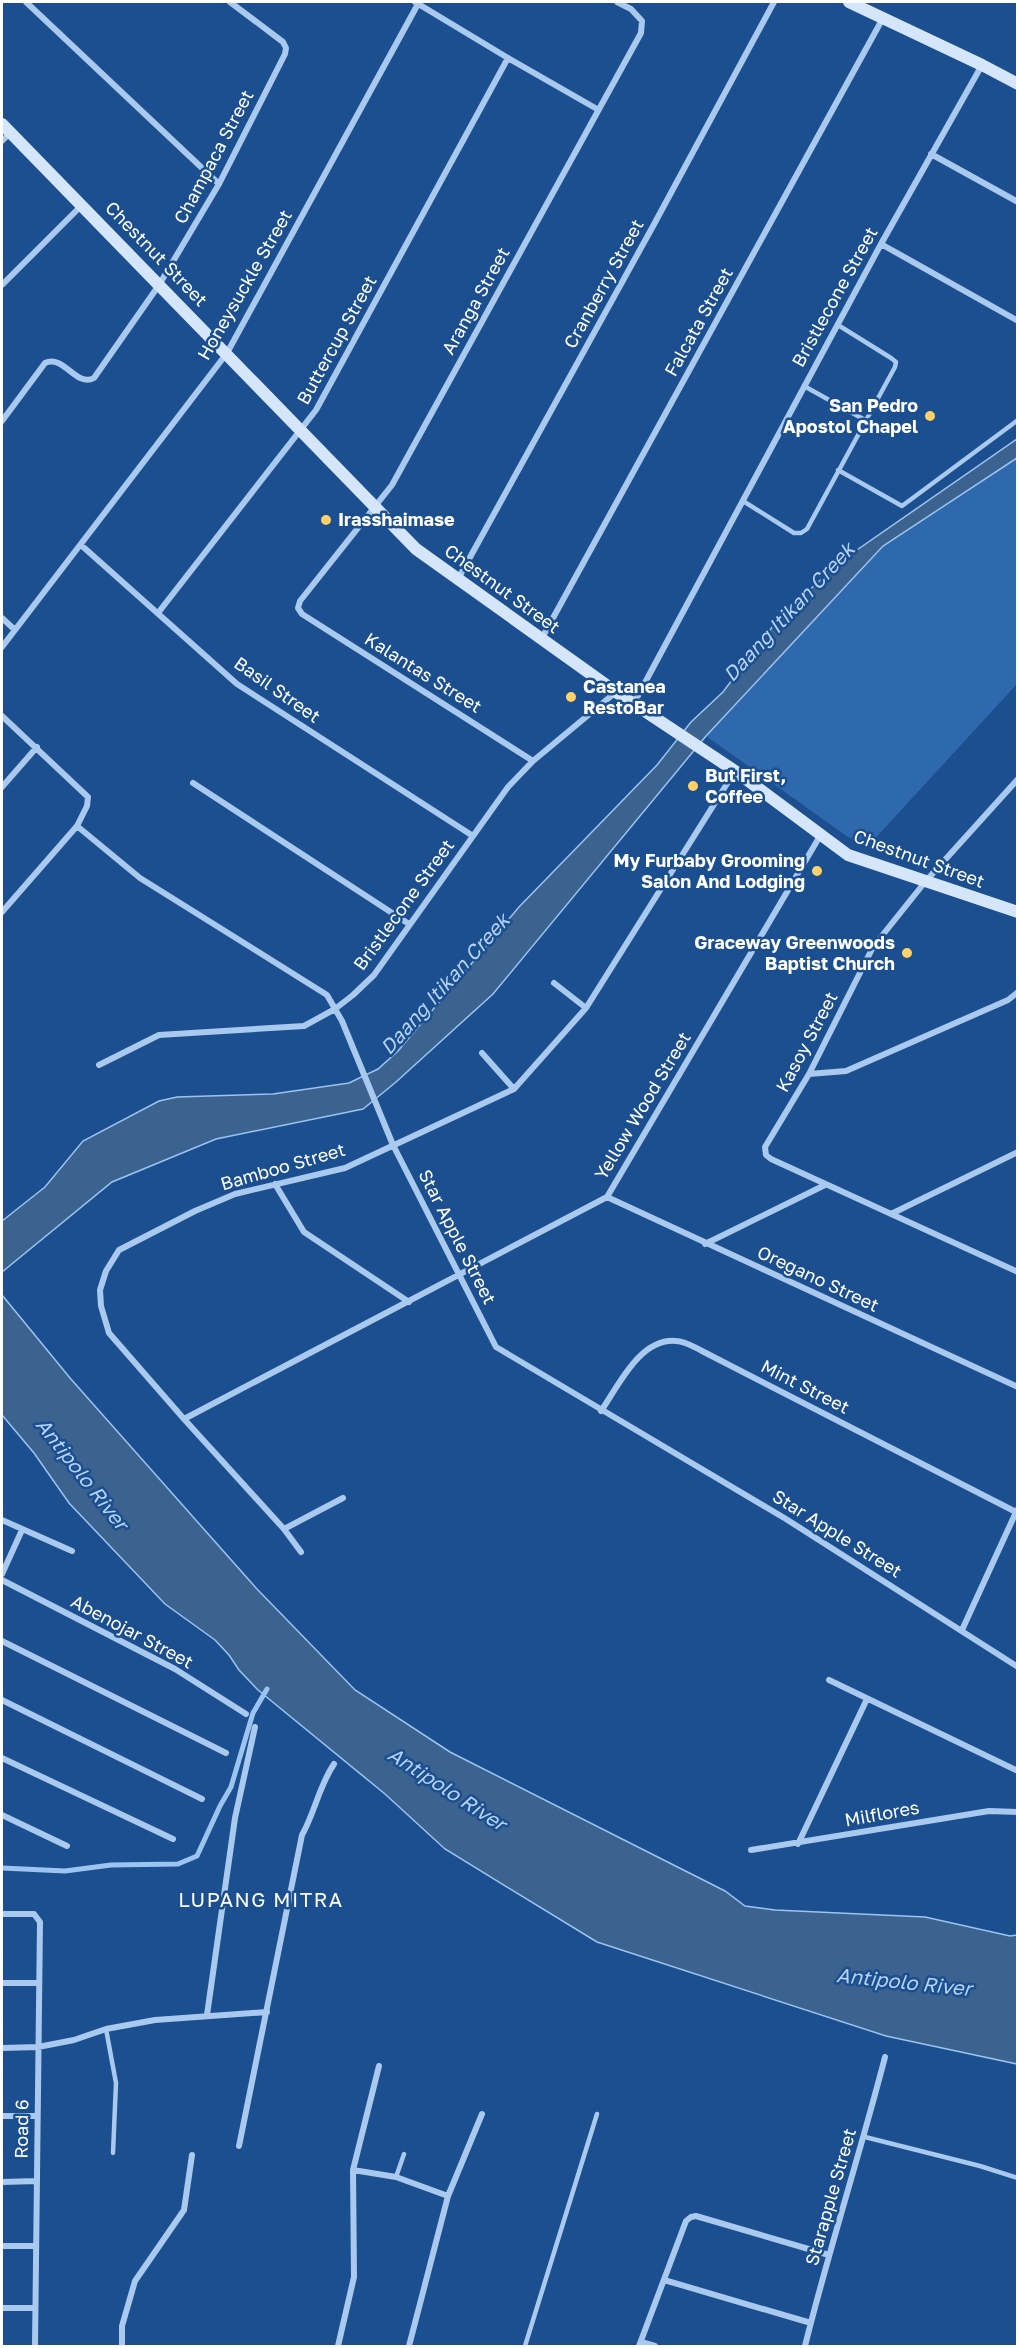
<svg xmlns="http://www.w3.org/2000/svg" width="1019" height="2348" font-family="'Golos Text',sans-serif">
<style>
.green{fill:#2e69ad}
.water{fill:#3c6290;stroke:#9cc4f0;stroke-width:1.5}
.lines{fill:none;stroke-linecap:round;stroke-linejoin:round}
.stream{stroke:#9cc4f0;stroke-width:5}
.lane{stroke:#a9c9ee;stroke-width:4.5}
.street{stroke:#a9c9ee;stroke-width:6}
.secondary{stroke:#d6e6fa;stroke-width:12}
.poi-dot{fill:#ffd166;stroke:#1b4f8f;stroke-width:2}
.labels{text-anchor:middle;stroke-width:5;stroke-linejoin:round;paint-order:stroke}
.street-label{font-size:18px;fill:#fff;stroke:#1b4f8f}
.poi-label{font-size:18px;font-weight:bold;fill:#fff;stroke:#1b4f8f;text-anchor:end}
.water-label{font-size:20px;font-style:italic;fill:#b5d3f5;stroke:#1b4f8f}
.neighbourhood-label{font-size:20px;letter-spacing:1.5px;fill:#fff;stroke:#1b4f8f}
</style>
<rect width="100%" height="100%" fill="#1b4f8f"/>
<path class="green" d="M 1017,458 L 1017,684 L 870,844 L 848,837 L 706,736 L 883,546 Z"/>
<path class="water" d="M 1017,439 L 1017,458 L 883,546 L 706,736 L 493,994 L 396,1082 L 363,1109 L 216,1139 L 112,1182 L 2,1272 L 2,1221 L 45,1187 L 83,1141 L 159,1101 L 177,1097 L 273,1094 L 349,1083 L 378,1069 L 398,1051 L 519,907 L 657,765 L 691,722 L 723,692 L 779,618 L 841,561 Z
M 2,1295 L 70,1378 L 256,1588 L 355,1690 L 450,1752 L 725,1891 L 745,1906 L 775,1910 L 925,1917 L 1010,1936 L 1017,1935 L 1017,2064 L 886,2036 L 597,1942 L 445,1849 L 385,1794 L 258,1690 L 239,1670 L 229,1655 L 215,1640 L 165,1604 L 69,1503 L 34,1453 L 2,1415 Z"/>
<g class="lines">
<path class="stream" d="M 2,1868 L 65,1871 L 111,1865 L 178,1864 L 197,1856 L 220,1806 L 231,1787 L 253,1713 L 267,1689"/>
<path class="lane" d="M 804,386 L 865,420
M 838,470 L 902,506 L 1018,420
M 743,501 L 794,533 L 801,533 L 807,529 L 895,367 L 896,362 L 891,358 L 838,325
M 106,2029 L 116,2083 L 113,2153
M 865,2137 L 980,2166 L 1018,2178
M 396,2177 L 404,2154
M 525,2346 L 597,2114"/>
<path class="street" d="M 26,2 L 219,184
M 415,2 L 508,58 L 597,109
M 2,141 L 10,133
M 931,154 L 1018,202
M 881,244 L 1018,321
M 2,285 L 82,205
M 2,421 L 45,363 C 64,354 76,388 94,378 L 159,285 L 219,184 L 285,54 L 286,48 L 283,42 L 230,2
M 81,545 L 237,684 L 473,836
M 458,579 L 652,228 L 774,2
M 158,613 L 316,410 L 508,58
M 2,618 L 15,630
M 542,638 L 883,18
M 2,647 L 227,353 L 418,4
M 634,703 L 881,244 L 982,65
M 2,716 L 88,797 L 87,806 L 77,826 L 140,878 L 327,995 L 342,1021 L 393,1145 L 496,1347 L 786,1519 L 1018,1667
M 533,761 L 302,614 L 298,608 L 300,601 L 392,485 L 641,33 L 642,21 L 631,9 L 617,2
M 1018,779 L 925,882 L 873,947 L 809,1074 L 765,1147 L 766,1155 L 771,1159 L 1018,1272
M 193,783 L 409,924
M 2,787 L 37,747
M 2,912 L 77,826
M 554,983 L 586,1008
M 482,1053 L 514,1089
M 99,1065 L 159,1035 L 304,1026 L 335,1009 L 353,995 L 374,975 L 508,787 L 533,761 L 616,692
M 809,1074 L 846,1071 L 1008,1000 L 1018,992
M 275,1184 L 304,1232 L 409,1302
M 607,1197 L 1018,1387
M 891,1214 L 1018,1152
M 705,1244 L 825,1185
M 601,1411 C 619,1385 640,1338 676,1341 C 685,1341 694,1347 702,1351 L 1016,1512
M 184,1419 L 607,1197 L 820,836
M 2,1520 L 72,1551
M 284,1529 L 343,1498
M 301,1552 L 284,1529 L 184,1419 L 109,1333 L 101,1306 L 100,1290 L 106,1271 L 119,1250 L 195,1211 L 235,1194 L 345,1168 L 514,1089 L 586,1008 L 735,771
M 2,1574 L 22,1530
M 2,1580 L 175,1669 L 246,1714
M 962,1630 L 1017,1510
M 2,1641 L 226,1753
M 829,1680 L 1018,1771
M 2,1700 L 202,1799
M 2,1758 L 173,1839
M 2,1815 L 67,1846
M 798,1844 L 867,1699
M 751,1850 L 989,1811 L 1018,1812
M 2,1914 L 34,1914 L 40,1922 L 35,2346
M 2,1983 L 39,1983
M 207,2015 L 235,1818 L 255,1727
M 2,2048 L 38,2047 L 74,2040 L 106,2029 L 155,2020 L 267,2012
M 2,2116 L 37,2116
M 239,2146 L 302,1835 C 315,1812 319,1786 334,1764
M 353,2170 L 396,2177 L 448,2196
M 2,2182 L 37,2181
M 2,2246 L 36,2246
M 664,2280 L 811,2323
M 2,2308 L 35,2308
M 641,2342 L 655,2346
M 122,2346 L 122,2326 L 135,2281 L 184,2210 L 192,2155
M 338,2346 L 354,2277 L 353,2170 L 379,2066
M 409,2346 L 448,2196 L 482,2114
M 639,2346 L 686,2221 L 691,2217 L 696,2216 L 829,2255
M 805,2346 C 829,2249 860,2154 885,2057"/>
<path class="secondary" d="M 849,2 L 982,65 L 1018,84
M 2,124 L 416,549 L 616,692 L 735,771 L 848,855 L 1018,912"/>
</g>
<g class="poi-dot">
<circle cx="930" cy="416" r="6"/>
<circle cx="326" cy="520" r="6"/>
<circle cx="571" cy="697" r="6"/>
<circle cx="693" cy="786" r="6"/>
<circle cx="817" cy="871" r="6"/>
<circle cx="907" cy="953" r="6"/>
</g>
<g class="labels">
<g class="street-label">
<text transform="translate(214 157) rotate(-62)" y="6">Champaca Street</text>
<text transform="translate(156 254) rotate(46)" y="6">Chestnut Street</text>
<text transform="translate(604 284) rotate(-61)" y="6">Cranberry Street</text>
<text transform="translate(245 285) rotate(-60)" y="6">Honeysuckle Street</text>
<text transform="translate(835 297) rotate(-61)" y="6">Bristlecone Street</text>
<text transform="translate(476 301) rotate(-61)" y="6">Aranga Street</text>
<text transform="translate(699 322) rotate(-61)" y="6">Falcata Street</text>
<text transform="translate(337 340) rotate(-61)" y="6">Buttercup Street</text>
<text transform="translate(502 589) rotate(36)" y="6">Chestnut Street</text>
<text transform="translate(423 673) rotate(32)" y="6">Kalantas Street</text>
<text transform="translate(277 690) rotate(35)" y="6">Basil Street</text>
<text transform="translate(919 859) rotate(20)" y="6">Chestnut Street</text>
<text transform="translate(404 905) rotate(-54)" y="6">Bristlecone Street</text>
<text transform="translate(807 1042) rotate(-62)" y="6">Kasoy Street</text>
<text transform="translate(643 1106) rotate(-59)" y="6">Yellow Wood Street</text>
<text transform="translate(283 1167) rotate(-16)" y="6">Bamboo Street</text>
<text transform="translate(457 1237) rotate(63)" y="6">Star Apple Street</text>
<text transform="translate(818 1279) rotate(25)" y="6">Oregano Street</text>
<text transform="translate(805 1387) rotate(27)" y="6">Mint Street</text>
<text transform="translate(837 1534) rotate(32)" y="6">Star Apple Street</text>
<text transform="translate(132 1632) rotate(28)" y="6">Abenojar Street</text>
<text transform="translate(882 1814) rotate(-10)" y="6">Milflores</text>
<text transform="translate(22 2129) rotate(-89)" y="6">Road 6</text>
<text transform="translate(831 2197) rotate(-74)" y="6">Starapple Street</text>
</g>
<g class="poi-label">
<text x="918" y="412">San Pedro<tspan x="918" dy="21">Apostol Chapel</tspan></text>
<text x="338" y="526" text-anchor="start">Irasshaimase</text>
<text x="583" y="693" text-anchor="start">Castanea<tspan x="583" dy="21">RestoBar</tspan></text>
<text x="705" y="782" text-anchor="start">But First,<tspan x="705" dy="21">Coffee</tspan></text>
<text x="805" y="867">My Furbaby Grooming<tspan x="805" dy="21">Salon And Lodging</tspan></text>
<text x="895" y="949">Graceway Greenwoods<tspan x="895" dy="21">Baptist Church</tspan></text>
</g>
<g class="water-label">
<text transform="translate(789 612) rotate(-47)" y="7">Daang Itikan Creek</text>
<text transform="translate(445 984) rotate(-48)" y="7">Daang Itikan Creek</text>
<text transform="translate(82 1474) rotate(52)" y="7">Antipolo River</text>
<text transform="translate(447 1789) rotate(33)" y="7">Antipolo River</text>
<text transform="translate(904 1982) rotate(6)" y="7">Antipolo River</text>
</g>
<g class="neighbourhood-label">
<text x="261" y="1907">LUPANG MITRA</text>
</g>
</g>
<rect width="1019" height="2348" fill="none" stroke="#ffffff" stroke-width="6"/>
</svg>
